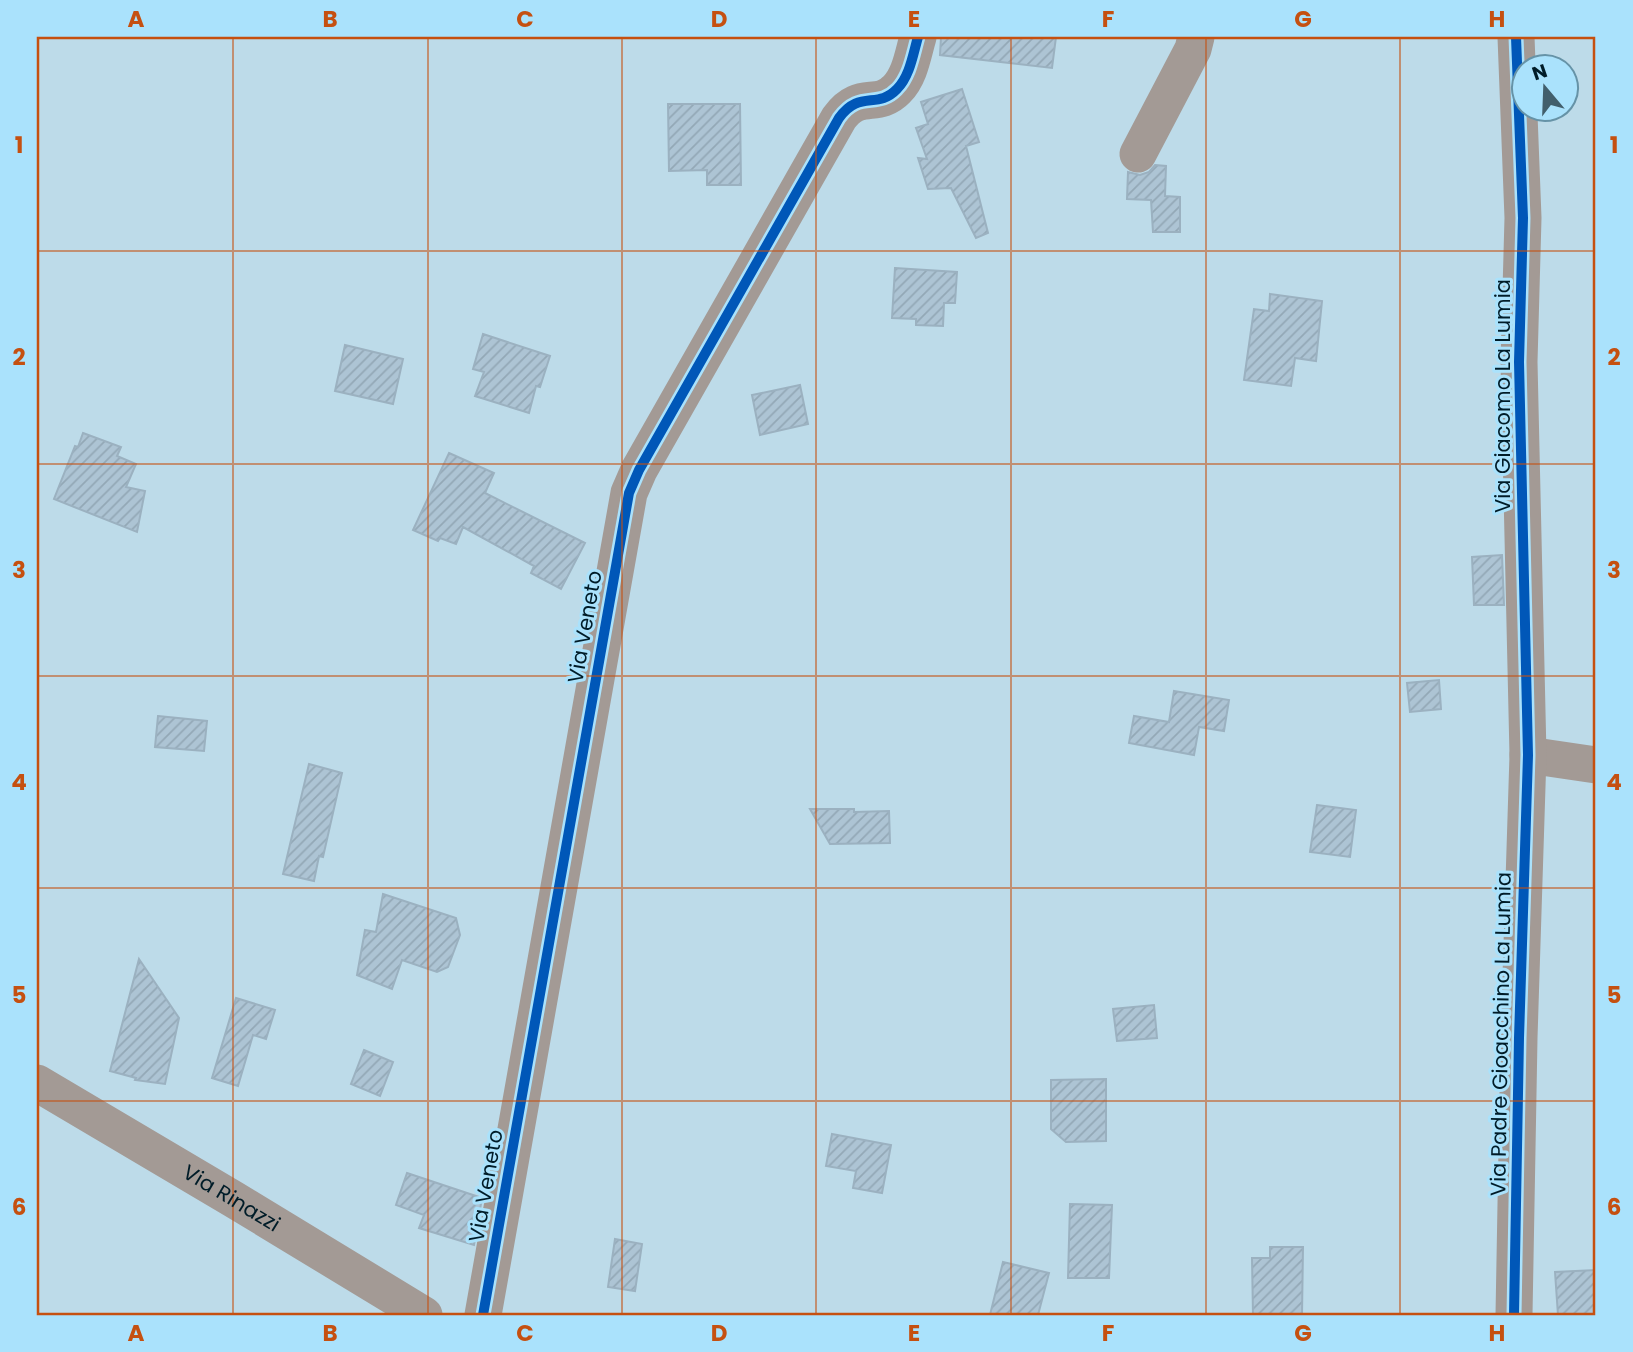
<svg xmlns="http://www.w3.org/2000/svg" width="1633" height="1352" font-family="Poppins,sans-serif">
<style>
.building{fill:url(#building-hatch);stroke:#9bb1c0;stroke-width:2}
.lines{fill:none;stroke-linecap:round;stroke-linejoin:round}
.minor{stroke:#a39a95;stroke-width:37}
.cycleway-casing{stroke:#aae2fc;stroke-width:15}
.cycleway{stroke:#0057b8;stroke-width:10}
.grid{fill:none;stroke:#c55010;stroke-width:2;stroke-opacity:0.55}
.labels{text-anchor:middle;stroke-width:6;stroke-linejoin:round;paint-order:stroke}
.street-label{font-size:21px;fill:#001c28;stroke:#aae2fc}
.neatline{fill:none;stroke:#c55010;stroke-width:2.5}
.grid-label{font-size:23px;text-anchor:middle;font-weight:bold;fill:#c55010}
</style>
<defs>
<pattern id="building-hatch" width="6" height="6" patternUnits="userSpaceOnUse" patternTransform="scale(1.75)"><rect width="6" height="6" fill="#adc4d4"/><path d="M-1 1l2-2M0 6l6-6M5 7l2-2" fill="none" stroke="#93a8b6"/></pattern>
</defs>
<rect width="100%" height="100%" fill="#bddbe9"/>
<path class="building" d="M 941,37 L 1056,37 L 1052,68 L 940,55 Z
M 962,89 L 979,142 L 966,146 L 988,233 L 976,238 L 951,188 L 928,189 L 918,158 L 927,159 L 916,128 L 928,124 L 921,102 Z
M 668,104 L 740,104 L 741,185 L 707,185 L 707,170 L 669,171 Z
M 1155,165 L 1166,166 L 1165,196 L 1180,197 L 1180,232 L 1153,232 L 1151,200 L 1127,199 L 1128,172 L 1140,175 L 1149,172 Z
M 895,268 L 957,272 L 955,303 L 944,303 L 943,326 L 916,325 L 916,319 L 892,318 Z
M 1270,294 L 1322,301 L 1316,361 L 1295,358 L 1291,386 L 1244,380 L 1254,309 L 1269,311 Z
M 483,334 L 550,356 L 540,387 L 536,386 L 529,413 L 475,396 L 484,372 L 473,369 Z
M 345,345 L 403,359 L 393,404 L 335,391 Z
M 800,385 L 808,424 L 760,435 L 752,395 Z
M 83,433 L 121,447 L 117,456 L 136,464 L 126,487 L 145,491 L 137,532 L 54,499 L 75,446 L 78,447 Z
M 449,453 L 494,473 L 485,493 L 585,543 L 561,589 L 531,573 L 534,566 L 463,527 L 456,544 L 440,538 L 438,541 L 413,530 Z
M 1502,555 L 1504,605 L 1474,605 L 1472,557 Z
M 1439,680 L 1441,709 L 1410,712 L 1407,683 Z
M 1174,691 L 1229,700 L 1224,731 L 1199,727 L 1194,755 L 1129,743 L 1134,716 L 1169,722 Z
M 158,716 L 207,721 L 204,751 L 155,747 Z
M 309,764 L 342,773 L 323,857 L 319,856 L 314,881 L 283,874 Z
M 1317,805 L 1356,810 L 1350,857 L 1310,852 Z
M 810,809 L 854,809 L 854,812 L 889,811 L 890,843 L 830,844 Z
M 383,894 L 456,918 L 460,935 L 448,967 L 437,972 L 402,960 L 392,989 L 357,975 L 365,930 L 376,932 Z
M 139,959 L 179,1018 L 165,1084 L 135,1080 L 136,1078 L 110,1071 Z
M 236,998 L 275,1010 L 266,1039 L 253,1035 L 238,1086 L 212,1078 Z
M 1154,1005 L 1157,1038 L 1117,1041 L 1113,1009 Z
M 364,1050 L 393,1062 L 380,1096 L 351,1084 Z
M 1106,1079 L 1106,1141 L 1066,1142 L 1051,1129 L 1051,1080 Z
M 832,1134 L 891,1145 L 882,1193 L 853,1188 L 856,1171 L 826,1166 Z
M 407,1173 L 482,1198 L 474,1245 L 419,1228 L 424,1215 L 396,1205 Z
M 1070,1204 L 1112,1205 L 1109,1278 L 1068,1278 Z
M 615,1239 L 642,1244 L 635,1291 L 608,1287 Z
M 1270,1247 L 1303,1247 L 1302,1315 L 1253,1315 L 1252,1258 L 1270,1258 Z
M 1003,1262 L 1049,1273 L 1038,1315 L 990,1315 Z
M 1596,1270 L 1596,1315 L 1558,1315 L 1555,1272 Z"/>
<g class="lines">
<g class="minor">
<path d="M 1138,154 L 1193,49 L 1196,37"/>
<path d="M 1528,755 L 1596,765"/>
<path id="s1" d="M 37,1083 L 233,1199 L 424,1315"/>
<path d="M 483,1315 L 629,493 L 639,470 L 839,118 C 860,89 877,110 897,89 C 910,76 913,54 918,37"/>
<path d="M 1514,1315 L 1519,1038 L 1528,755 L 1519,362 L 1523,218 L 1516,37"/>
</g>
<g class="cycleway-casing">
<path id="cycleway" d="M 483,1315 L 629,493 L 639,470 L 839,118 C 860,89 877,110 897,89 C 910,76 913,54 918,37
M 1514,1315 L 1519,1038 L 1528,755 L 1519,362 L 1523,218 L 1516,37"/>
</g>
<use href="#cycleway" class="cycleway"/>
</g>
<path class="grid" d="M 233,37 L 233,1315M 428,37 L 428,1315M 622,37 L 622,1315M 816,37 L 816,1315M 1011,37 L 1011,1315M 1206,37 L 1206,1315M 1400,37 L 1400,1315M 37,251 L 1596,251M 37,464 L 1596,464M 37,676 L 1596,676M 37,888 L 1596,888M 37,1101 L 1596,1101"/>
<g class="labels">
<g class="street-label">
<text transform="translate(1503 396) rotate(-90)" y="7">Via Giacomo La Lumia</text>
<text transform="translate(585 627) rotate(-80)" y="7">Via Veneto</text>
<text transform="translate(1501 1034) rotate(-89)" y="7">Via Padre Gioacchino La Lumia</text>
<text transform="translate(486 1186) rotate(-80)" y="7">Via Veneto</text>
<text dy="7" stroke="none"><textPath href="#s1" startOffset="226">Via Rinazzi</textPath></text>
</g>
</g>
<rect width="1633" height="1352" fill="none" stroke="#aae2fc" stroke-width="77"/>
<g transform="translate(1545 88) rotate(341)"><circle r="33" fill="#aae2fc" stroke="#6693a7" stroke-width="2"/>
<path d="M0-5L12 26L0 18L-12 26Z" fill="#425f6c"/>
<text y="-10" font-size="19" font-weight="bold" text-anchor="middle" fill="#001c28">N</text>
</g>
<rect x="38" y="38" width="1556" height="1276" class="neatline"/>
<g class="grid-label">
<text x="136" y="27">A</text>
<text x="330" y="27">B</text>
<text x="525" y="27">C</text>
<text x="719" y="27">D</text>
<text x="914" y="27">E</text>
<text x="1108" y="27">F</text>
<text x="1303" y="27">G</text>
<text x="1497" y="27">H</text>
<text x="19" y="153">1</text>
<text x="1614" y="153">1</text>
<text x="19" y="365">2</text>
<text x="1614" y="365">2</text>
<text x="19" y="578">3</text>
<text x="1614" y="578">3</text>
<text x="19" y="790">4</text>
<text x="1614" y="790">4</text>
<text x="19" y="1003">5</text>
<text x="1614" y="1003">5</text>
<text x="19" y="1215">6</text>
<text x="1614" y="1215">6</text>
<text x="136" y="1341">A</text>
<text x="330" y="1341">B</text>
<text x="525" y="1341">C</text>
<text x="719" y="1341">D</text>
<text x="914" y="1341">E</text>
<text x="1108" y="1341">F</text>
<text x="1303" y="1341">G</text>
<text x="1497" y="1341">H</text>
</g>
</svg>
